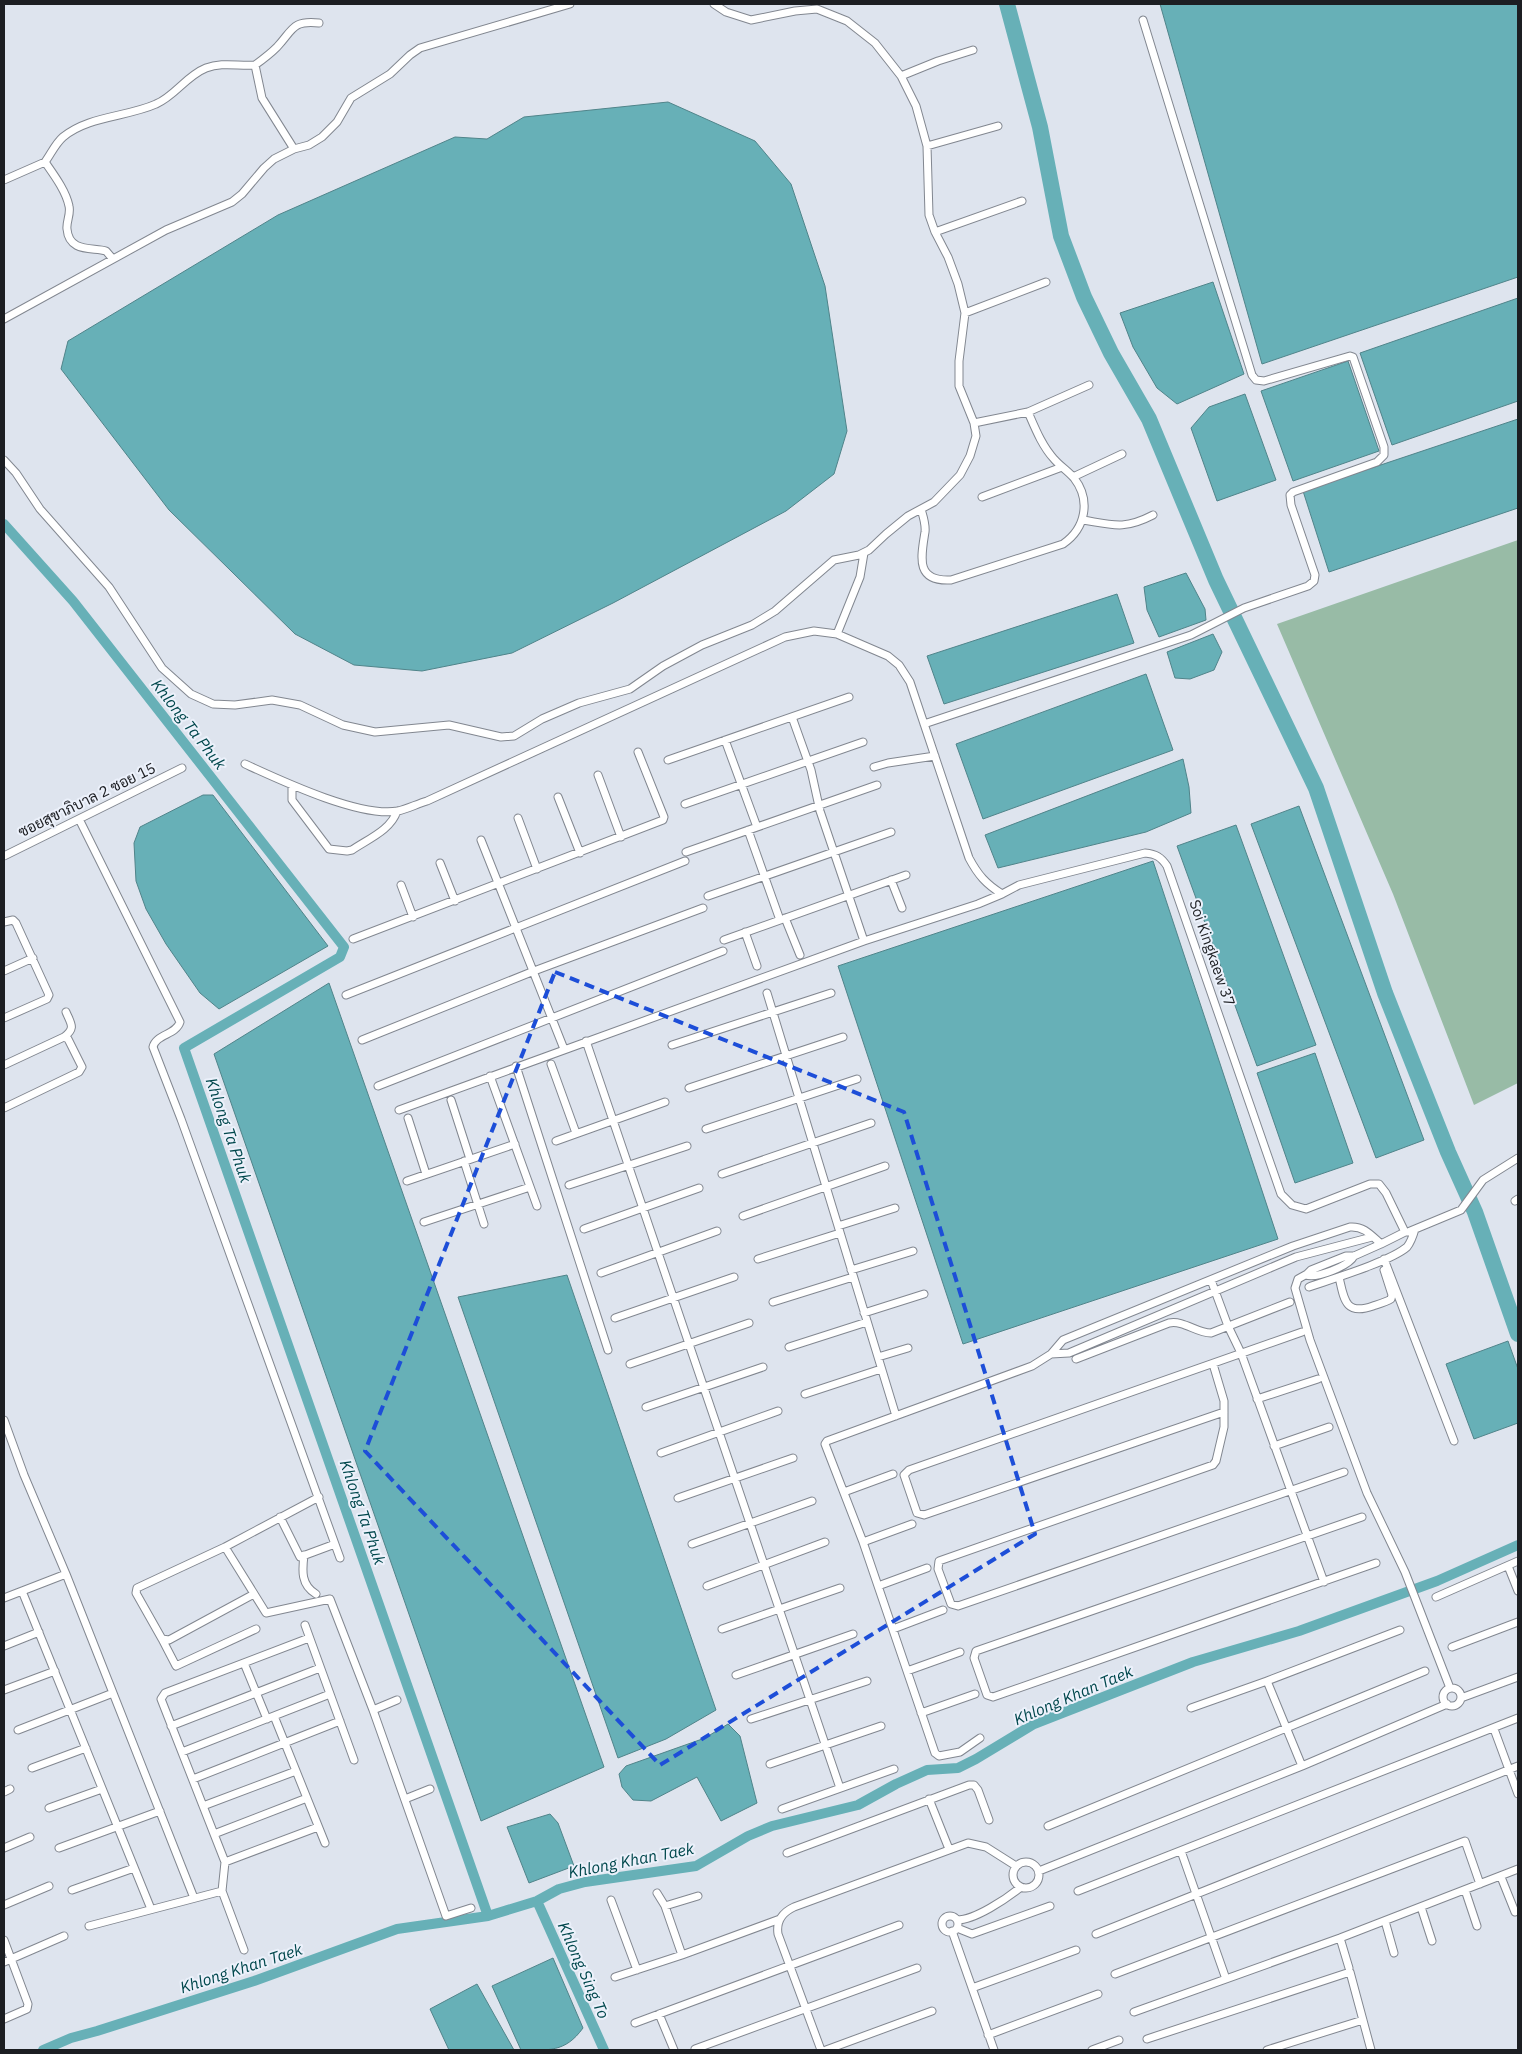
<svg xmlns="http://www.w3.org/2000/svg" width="1522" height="2054" font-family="'IBM Plex Sans',Sarabun,sans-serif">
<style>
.green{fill:#98bba6}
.water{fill:#67b0b7;stroke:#50848a}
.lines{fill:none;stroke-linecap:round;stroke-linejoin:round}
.canal{stroke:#67b0b7;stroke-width:10}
.river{stroke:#67b0b7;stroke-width:16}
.minor-casing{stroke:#828790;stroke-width:9}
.minor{stroke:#fff;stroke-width:7}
.marked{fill:none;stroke:#1d4ed8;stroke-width:4;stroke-dasharray:10 6;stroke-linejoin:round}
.labels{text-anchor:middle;stroke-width:4;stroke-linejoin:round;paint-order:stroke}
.street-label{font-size:15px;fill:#1c1e22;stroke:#ecf1fb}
.water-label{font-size:16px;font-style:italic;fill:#00474c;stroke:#ecf1fb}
</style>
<rect width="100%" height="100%" fill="#dee4ee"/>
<path class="green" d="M 1518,540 L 1518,1083 L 1474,1105 L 1393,894 L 1277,624 Z"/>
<path class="water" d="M 1160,4 L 1518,4 L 1518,277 L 1262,364 Z
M 668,102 L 755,141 L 791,184 L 825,286 L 847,431 L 834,474 L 786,511 L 613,603 L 512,653 L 422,671 L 354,665 L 295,634 L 169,510 L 61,369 L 68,341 L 278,215 L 455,137 L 487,139 L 524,117 Z
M 1213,282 L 1244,374 L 1177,404 L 1157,388 L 1133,347 L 1120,313 Z
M 1518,298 L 1518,401 L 1392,445 L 1360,353 Z
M 1348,361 L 1379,451 L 1293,481 L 1261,391 Z
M 1245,394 L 1276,480 L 1217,501 L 1191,428 L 1209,407 Z
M 1518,419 L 1518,508 L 1329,572 L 1303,491 Z
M 1186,573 L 1205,609 L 1206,620 L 1159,637 L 1147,610 L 1144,587 Z
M 1117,594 L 1134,643 L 944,704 L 927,656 Z
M 1213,634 L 1222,652 L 1214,670 L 1190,679 L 1175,678 L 1167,652 Z
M 1146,674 L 1173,750 L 983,819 L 956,744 Z
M 1183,759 L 1189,787 L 1191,813 L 1146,832 L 998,868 L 985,835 Z
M 203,795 L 213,795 L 328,946 L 219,1009 L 200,993 L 166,944 L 146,909 L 136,881 L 134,843 L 140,827 Z
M 1299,806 L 1424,1140 L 1376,1158 L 1251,824 Z
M 1236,825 L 1316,1045 L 1257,1066 L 1177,846 Z
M 1153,861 L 1278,1239 L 963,1344 L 838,966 Z
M 329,983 L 604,1767 L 481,1821 L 214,1054 Z
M 1315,1053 L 1353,1163 L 1295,1183 L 1257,1073 Z
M 567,1275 L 716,1710 L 666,1739 L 618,1758 L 458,1297 Z
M 1508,1341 L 1518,1369 L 1518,1423 L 1474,1439 L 1446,1364 Z
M 728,1724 L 740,1736 L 757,1803 L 721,1821 L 697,1777 L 651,1801 L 633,1800 L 622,1787 L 619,1774 L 626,1766 L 705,1738 Z
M 550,1814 L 558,1823 L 574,1866 L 529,1883 L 507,1827 Z
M 553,1958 L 583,2028 C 565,2053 548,2050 521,2050 L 492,1986 Z
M 477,1984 L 514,2050 L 449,2050 L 430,2009 Z"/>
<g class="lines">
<path class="canal" d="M 4,524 L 73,601 L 344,947 L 340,957 L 184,1048 L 488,1916
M 537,1901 L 604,2050
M 43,2050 L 71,2038 L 97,2031 L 254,1981 L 397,1929 L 488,1916 L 537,1901 L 559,1889 L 585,1882 L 696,1866 L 748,1836 L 772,1826 L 858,1805 L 896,1784 L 927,1770 L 958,1768 L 976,1759 L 1034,1724 L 1193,1662 L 1299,1631 L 1437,1581 L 1518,1545"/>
<path class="river" d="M 1007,4 L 1040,127 L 1061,236 L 1084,297 L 1111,353 L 1149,419 L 1216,580 L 1316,788 L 1385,993 L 1448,1152 L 1475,1212 L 1518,1334"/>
<g class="minor-casing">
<path id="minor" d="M 255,65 L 262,98 L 294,149
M 901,76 L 938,61 L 973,50
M 927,146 L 998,126
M 45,162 C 51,154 55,144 63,137 C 88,116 127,117 156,104 C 175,96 186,76 206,68 C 222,62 237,66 255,65 C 262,60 270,54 277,47 C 293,30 292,20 319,23
M 4,180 L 45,162 C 54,175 66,191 69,206 C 71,214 66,222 67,229 C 69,253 93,247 106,251 L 112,258
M 935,232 L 1022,201
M 965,313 L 1046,282
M 4,319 L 166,230 L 232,202 L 242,194 L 264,168 L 274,159 L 294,149 L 309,145 L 322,137 L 337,122 L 351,98 L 390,74 L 410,55 L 420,48 L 570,4
M 974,423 L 1028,412 L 1089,385
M 4,460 L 16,473 L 40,509 L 109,587 L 162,668 L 191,694 L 213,704 L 235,705 L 272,700 L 300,705 L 343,725 L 375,732 L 449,725 L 501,737 L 514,736 L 542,719 L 579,703 L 630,689 L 663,666 L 702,645 L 752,625 L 775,611 L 834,560 L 859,555 L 869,550 L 886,534 L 908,516 L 934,502 L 960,475 L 970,456 L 976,436 L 974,423 L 959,386 L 959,361 L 965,313 L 958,284 L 948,257 L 935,232 L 929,215 L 927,146 L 916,106 L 901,76 L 875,43 L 847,21 L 817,9 L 795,11 L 751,20 L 726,12 L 714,4
M 1073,477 L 1122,454
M 982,497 L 1062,467
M 921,509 C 923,516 926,524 925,532 C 921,557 915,582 951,580 L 1063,544 C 1086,528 1091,500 1074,478 C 1068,471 1060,466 1054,459 C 1042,446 1035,428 1028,412
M 1083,520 C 1113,525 1124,530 1153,515
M 837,634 L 860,577 L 864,553
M 792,717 L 811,770 L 820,811 L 864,941
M 924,724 L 1191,635 L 1244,608 L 1308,586 L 1314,581 L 1315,575 L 1291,505 L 1290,495 L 1293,492 L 1377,462 L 1384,455 L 1384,447 L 1353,357 L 1350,356 L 1264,381 L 1256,380 L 1252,375 L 1143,20
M 725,740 L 757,827
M 668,760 L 849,697
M 245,764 C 280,780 360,818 398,811 C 407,809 417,804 427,801 L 785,637 L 814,631 L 837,634 L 888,656 L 899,665 L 910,682 L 969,858 C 978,875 986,884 1002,894 L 1019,885 L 1145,853 C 1156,854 1161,857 1167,866 L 1281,1194 L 1292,1205 L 1306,1209 L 1370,1184 L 1379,1184 L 1386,1193 L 1405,1232 L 1408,1232 L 1461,1210 L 1483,1180 L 1518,1158
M 874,767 L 888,763 L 935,756
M 598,775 L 621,837
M 292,786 L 292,800 L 329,849 L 347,851 L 352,850 C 368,839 391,830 397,811
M 558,797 L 580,853
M 685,804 L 863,742
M 518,818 L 537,869
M 79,819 L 180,1022 C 176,1035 156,1034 153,1047 L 181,1119 L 340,1558
M 748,830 L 780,920
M 481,840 L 564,1049
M 686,852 L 877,785
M 4,856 L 182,768
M 440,863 L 455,901
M 891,880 L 902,908
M 401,885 L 413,917
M 708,896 L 891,832
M 785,918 L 800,955
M 4,922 L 13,920 L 16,923 L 49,995 L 47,999 L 4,1018
M 745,932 L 757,966
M 353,939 L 663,820 L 664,817 L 638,752
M 724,940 L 906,875
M 4,971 L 33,958
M 767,993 L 896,1416
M 346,995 L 685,861
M 64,1037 C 76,1028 71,1024 66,1012
M 362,1040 L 534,971 L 703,908
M 586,1041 L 840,1788
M 672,1045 L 831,993
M 551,1064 L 576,1133
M 4,1065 L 64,1037 L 68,1039 L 82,1067 L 79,1072 L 4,1108
M 516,1066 L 608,1350
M 490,1076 L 537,1206
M 378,1086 L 723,951
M 689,1088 L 843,1037
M 451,1100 L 470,1159
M 399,1110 L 864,941 L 978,904 L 1002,894
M 408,1118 L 426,1174
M 706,1129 L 857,1079
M 556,1141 L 665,1102
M 464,1161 L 484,1224
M 722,1174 L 871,1123
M 407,1181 L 515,1144
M 569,1185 L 687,1146
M 1515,1201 L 1518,1199
M 743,1216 L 885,1166
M 424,1222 L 530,1187
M 838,1226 L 895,1208
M 584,1229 L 699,1188
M 1381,1244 L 1354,1256 L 1346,1256 L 1311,1270 L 1307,1274 L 1298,1279 L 1295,1288 L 1310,1340 L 1367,1493 L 1405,1572 L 1450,1688
M 758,1259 L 840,1233
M 1384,1259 L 1454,1441
M 851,1270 L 913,1251
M 601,1273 L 717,1231
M 1306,1275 C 1316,1279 1349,1266 1354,1256
M 1339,1277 C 1344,1299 1345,1316 1373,1306 C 1379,1304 1386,1302 1391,1299 L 1392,1295 L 1384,1270
M 1211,1280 L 1228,1326 L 1241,1353 L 1324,1582
M 1309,1287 C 1332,1279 1391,1261 1407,1247 C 1411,1242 1413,1236 1415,1229
M 773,1302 L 853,1277
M 864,1313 L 924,1294
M 615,1318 L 734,1277
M 789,1347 L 867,1322
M 1051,1354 L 1069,1353 L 1296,1257 L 1372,1237
M 878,1357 L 908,1348
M 1076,1359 L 1169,1323 C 1184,1320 1196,1333 1211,1333 L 1290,1302
M 630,1364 L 749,1323
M 1213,1364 L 1224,1401 L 1224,1427 L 1216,1461 L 1213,1465 L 939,1561 L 938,1569 L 951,1604 L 958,1606 L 1344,1472
M 805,1394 L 881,1369
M 1257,1399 L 1318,1379
M 646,1407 L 763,1367
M 1224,1412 L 924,1515 L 917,1513 L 904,1475 L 909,1470 L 1302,1332
M 4,1420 L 24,1475 L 66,1574 L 194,1898
M 1274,1446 L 1329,1427
M 661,1453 L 778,1411
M 844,1492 L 893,1474
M 319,1497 L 225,1547 L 266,1613 L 330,1599 L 373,1710 L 446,1916 L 471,1908
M 678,1498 L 793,1458
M 280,1517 L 300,1557 L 335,1544
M 1362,1517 L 976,1651 L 974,1658 L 987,1695 L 993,1697 L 1376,1563
M 863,1542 L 912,1524
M 692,1544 L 812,1501
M 225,1547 L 137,1588 L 136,1593 L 162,1639 L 169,1640 L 254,1594
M 304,1555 C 302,1571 301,1585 316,1594
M 1508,1566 L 1518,1591
M 707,1586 L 825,1542
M 878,1586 L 927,1568
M 22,1591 L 151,1909
M 1436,1597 L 1518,1561
M 4,1598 L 66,1574
M 305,1625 L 354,1760
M 722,1629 L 840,1588
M 893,1629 L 943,1610
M 162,1639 L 176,1666 L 256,1629
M 4,1646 L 39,1632
M 1452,1647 L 1518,1622
M 244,1663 L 267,1719
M 907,1671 L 960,1652
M 736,1675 L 853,1634
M 1267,1681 L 1302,1766
M1443 1697a9 9 0 1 1 18 0a9 9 0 1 1-18 0Z
M 4,1690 L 55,1671
M 1461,1698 L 1518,1677
M 1191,1708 L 1267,1681 L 1400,1630
M 373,1710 L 397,1700
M 921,1713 L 975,1694
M 274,1716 L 325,1843
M 751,1719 L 867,1681
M 171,1726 L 320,1668
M 1494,1729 L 1518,1794
M 18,1730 L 113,1693
M 980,1738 L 960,1752 L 939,1756 L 935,1753 L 863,1542 L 825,1444 L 827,1441 L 1032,1366 L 1051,1354 L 1063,1340 L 1293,1246 L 1350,1227 C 1364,1226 1371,1235 1381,1244 L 1405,1232
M 182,1752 L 330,1694
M 770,1764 L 881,1726
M 32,1768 L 86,1748
M 193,1779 L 340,1721
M 4,1792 L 10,1789
M 405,1799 L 430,1789
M 929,1799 L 949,1849
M 203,1806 L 296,1771
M 49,1808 L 102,1789
M 782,1809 L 894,1769
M 1048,1826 L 1425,1671
M 214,1834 L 307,1798
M 4,1848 L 30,1837
M 59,1848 L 160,1811
M 1181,1851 L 1226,1979
M 787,1853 L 969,1785 L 974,1785 L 978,1790 L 989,1820
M1013 1875a13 13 0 1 1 26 0a13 13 0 1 1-26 0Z
M 225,1862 L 318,1827
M 1039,1871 L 1302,1766 L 1447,1704
M 1501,1877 L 1515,1912
M 72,1890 L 134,1868
M 1465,1890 L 1477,1926
M 1078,1891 L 1518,1718
M 657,1893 L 665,1906 L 682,1955
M 611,1900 L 637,1970
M 4,1905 L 49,1886
M 665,1906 L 698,1896
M 1421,1907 L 1432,1941
M942 1924a8 8 0 1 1 16 0a8 8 0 1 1-16 0Z
M 957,1920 C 975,1920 1006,1899 1021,1887
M 1385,1921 L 1394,1953
M 89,1926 L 222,1891
M 957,1928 L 972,1934 L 1050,1906
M 952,1931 L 994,2050
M 1096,1934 L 1518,1766
M 1340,1938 L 1349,1968
M 4,1940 L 28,2004 L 27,2009 L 4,2019
M 244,1950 L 222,1891 L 225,1862 L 161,1699 L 165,1693 L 309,1638
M 4,1962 L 64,1936
M 1115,1974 L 1465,1841 L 1480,1884
M 615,1977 L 682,1955 L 780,1919
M 972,1988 L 1076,1950
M 1134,2012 L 1340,1938 L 1518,1869
M 659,2014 L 674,2050
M 635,2023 L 899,1925
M 988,2035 L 1098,1994
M 1147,2039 L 1350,1972 L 1371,2050
M 695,2049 L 917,1968
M 821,2050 L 778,1934 C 776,1921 783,1912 794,1907 L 968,1843 L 986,1847 L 1016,1866
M 826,2050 L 932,2011
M 1092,2050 L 1119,2040
M 1267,2050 L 1363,2020"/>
</g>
<use href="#minor" class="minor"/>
</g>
<path class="marked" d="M 555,972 L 904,1112 L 1035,1534 L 660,1765 L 365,1451 Z"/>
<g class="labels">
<g class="street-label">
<text transform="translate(87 800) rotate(-26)" y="5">ซอยสุขาภิบาล 2 ซอย 15</text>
<text transform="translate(1212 953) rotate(71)" y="5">Soi Kingkaew 37</text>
</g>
<g class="water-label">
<text transform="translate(189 724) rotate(52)" y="6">Khlong Ta Phuk</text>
<text transform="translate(229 1130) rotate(71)" y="6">Khlong Ta Phuk</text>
<text transform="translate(363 1512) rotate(71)" y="6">Khlong Ta Phuk</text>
<text transform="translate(1073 1695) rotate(-23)" y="6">Khlong Khan Taek</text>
<text transform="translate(631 1860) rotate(-11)" y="6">Khlong Khan Taek</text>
<text transform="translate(241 1968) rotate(-18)" y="6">Khlong Khan Taek</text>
<text transform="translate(584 1970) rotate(66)" y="6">Khlong Sing To</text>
</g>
</g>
<rect width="1522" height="2054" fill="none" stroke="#1c1e22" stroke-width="10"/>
</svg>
